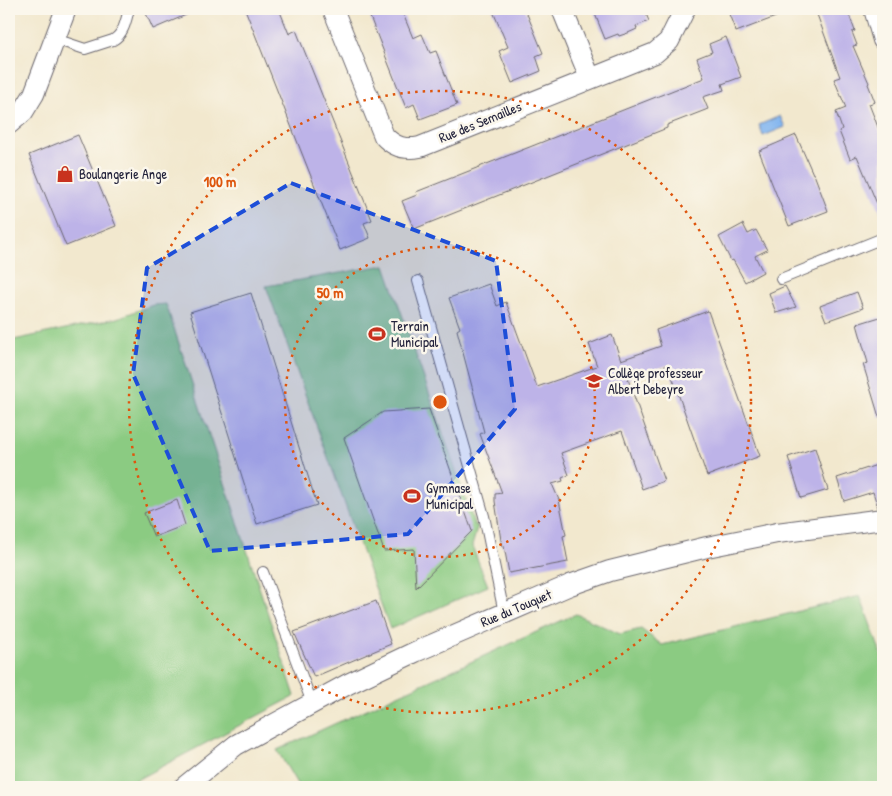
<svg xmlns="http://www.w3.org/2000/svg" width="892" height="796" font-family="'Patrick Hand',sans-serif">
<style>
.green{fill:#8bcb82;stroke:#56765e}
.water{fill:#82b5ef;stroke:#526c95}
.building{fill:#bdb3e8}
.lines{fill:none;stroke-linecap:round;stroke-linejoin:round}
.lane-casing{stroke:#6b676e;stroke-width:12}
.street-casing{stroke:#6b676e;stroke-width:22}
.lane{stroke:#fff;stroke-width:10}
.street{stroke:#fff;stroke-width:20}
.marked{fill:#1d4ed8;fill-opacity:0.2;stroke:#1d4ed8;stroke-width:4;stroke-dasharray:10 6;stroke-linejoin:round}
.ring{fill:none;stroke:#de560e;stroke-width:2.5;stroke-dasharray:2.5 5}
.labels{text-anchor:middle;stroke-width:5;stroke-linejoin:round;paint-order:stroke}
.street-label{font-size:14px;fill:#22223b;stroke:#fbf7ec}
.poi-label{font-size:14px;fill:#22223b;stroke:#fbf7ec;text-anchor:start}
.centre{fill:#de560e;stroke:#fbf7ec;stroke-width:2.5}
.ring-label{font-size:15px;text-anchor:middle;font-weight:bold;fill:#de560e;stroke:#fbf7ec;stroke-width:5;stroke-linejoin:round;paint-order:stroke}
</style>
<rect width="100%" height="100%" fill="#fbf7ec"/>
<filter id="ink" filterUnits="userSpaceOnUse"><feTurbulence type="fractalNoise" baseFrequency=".02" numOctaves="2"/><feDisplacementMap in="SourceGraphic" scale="10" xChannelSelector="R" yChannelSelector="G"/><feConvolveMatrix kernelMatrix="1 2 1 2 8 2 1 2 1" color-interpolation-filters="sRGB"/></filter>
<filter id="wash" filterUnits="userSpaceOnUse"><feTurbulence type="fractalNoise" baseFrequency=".0096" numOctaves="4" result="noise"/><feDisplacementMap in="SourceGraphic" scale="20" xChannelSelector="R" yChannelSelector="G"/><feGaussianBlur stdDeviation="1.12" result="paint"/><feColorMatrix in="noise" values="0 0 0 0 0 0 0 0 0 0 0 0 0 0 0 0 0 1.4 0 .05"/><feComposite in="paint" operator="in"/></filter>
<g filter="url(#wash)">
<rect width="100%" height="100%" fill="#f2e8ce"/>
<path class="green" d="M 385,265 L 475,526 L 478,525 L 472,546 L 488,586 L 390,629 L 266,286 Z
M 166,304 L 295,696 L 123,787 L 9,787 L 9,341 L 117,318 L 153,305 Z
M 860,596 L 883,659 L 883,787 L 299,787 L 277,750 L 576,614 L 620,634 L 641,629 L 662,645 Z"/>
<path class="water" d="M 780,116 L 785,127 L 763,136 L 759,125 Z"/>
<g id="blocks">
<path class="building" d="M 144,9 L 200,9 L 153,29 Z
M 245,9 L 279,9 L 289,34 L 296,30 L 372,220 L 364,223 L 370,238 L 340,250 Z
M 391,9 L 401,9 L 413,38 L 422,34 L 430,53 L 436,51 L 457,105 L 420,119 L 414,104 L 406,108 L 370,17 Z
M 492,9 L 525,9 L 543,53 L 536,56 L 541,71 L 512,83 L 499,51 L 508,47 Z
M 593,9 L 644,9 L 649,21 L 636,26 L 637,29 L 628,33 L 619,36 L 618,34 L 605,39 Z
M 727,9 L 794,9 L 794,10 L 736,32 Z
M 815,9 L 847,9 L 855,31 L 852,32 L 857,45 L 853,46 L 869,83 L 868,84 L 875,102 L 869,104 L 883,140 L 883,218 L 857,156 L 850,159 L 839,131 L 842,129 L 836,112 L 846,108 L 834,79 L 840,77 Z
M 726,37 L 741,77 L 722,84 L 724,90 L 703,97 L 708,109 L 667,125 L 667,128 L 414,229 L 402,201 L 417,195 L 416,192 L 704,78 L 697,58 L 712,52 L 709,44 Z
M 78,135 L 116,226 L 66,246 L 29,155 Z
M 796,135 L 813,174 L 814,174 L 828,211 L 789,226 L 759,151 Z
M 743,224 L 748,234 L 756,230 L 767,250 L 755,256 L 763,272 L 745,282 L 733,260 L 731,261 L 719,237 Z
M 489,284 L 497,306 L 506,302 L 537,387 L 597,366 L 589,344 L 612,335 L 621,360 L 661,346 L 656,330 L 708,311 L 760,456 L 707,476 L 668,365 L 628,379 L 664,481 L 642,489 L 622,431 L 561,453 L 569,475 L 562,478 L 563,481 L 552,484 L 559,500 L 566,535 L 563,536 L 568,562 L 509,573 L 504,546 L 502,547 L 495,501 L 495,494 L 502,493 L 480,434 L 484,432 L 457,330 L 460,328 L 449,298 Z
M 785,286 L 796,307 L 776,313 L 769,293 Z
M 857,292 L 863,308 L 826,321 L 820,306 Z
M 251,293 L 317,505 L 257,524 L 190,312 Z
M 880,317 L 883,329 L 883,417 L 879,417 L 863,364 L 868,363 L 857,324 Z
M 429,409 L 472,531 L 416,588 L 414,549 L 384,551 L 344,438 L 383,412 Z
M 815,448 L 828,490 L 801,498 L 788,457 Z
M 883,463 L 883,507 L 878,508 L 873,492 L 844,501 L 837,478 Z
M 177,500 L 185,525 L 154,537 L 144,513 Z
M 376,601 L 391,644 L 314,677 L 294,632 Z"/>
</g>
</g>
<g filter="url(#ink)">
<use href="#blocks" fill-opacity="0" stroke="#6b676e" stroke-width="1"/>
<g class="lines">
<g class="lane-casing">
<path id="lane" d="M 55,39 L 85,49 L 113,40 C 124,34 126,20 129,9
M 781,279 L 883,238
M 418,281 L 484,516 L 504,613
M 263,572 L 312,703"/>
</g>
<g class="street-casing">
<path id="street" d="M 333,9 L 384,136 C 394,147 405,150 420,147 L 655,53 L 669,41 L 685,9
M 562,9 L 590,78
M 874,9 L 883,40
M 9,124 L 23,112 L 34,94 L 66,9
M 184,787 L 236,745 L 348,684 L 415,652 L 570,585 L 610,571 L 707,547 L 777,533 L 883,519"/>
</g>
<use href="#lane" class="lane"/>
<use href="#street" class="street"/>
</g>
</g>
<path class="marked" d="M 291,183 L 496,261 L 515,409 L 408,534 L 210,551 L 133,374 L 147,268 Z"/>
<g class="ring">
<circle cx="440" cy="402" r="155"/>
<circle cx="440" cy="402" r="311"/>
</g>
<defs>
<g id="shop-bare" transform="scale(1.35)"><path d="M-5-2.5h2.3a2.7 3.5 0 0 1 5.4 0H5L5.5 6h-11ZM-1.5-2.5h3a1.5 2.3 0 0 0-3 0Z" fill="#c8321e" stroke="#fbf7ec" stroke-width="2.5" paint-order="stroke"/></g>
<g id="stadium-bare" transform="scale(1.35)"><path d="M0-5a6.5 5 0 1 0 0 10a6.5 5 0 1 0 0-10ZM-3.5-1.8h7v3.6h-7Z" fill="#c8321e" stroke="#fbf7ec" stroke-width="2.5" paint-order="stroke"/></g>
<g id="school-bare" transform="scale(1.35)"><path d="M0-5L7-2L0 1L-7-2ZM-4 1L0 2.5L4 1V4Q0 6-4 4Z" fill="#c8321e" stroke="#fbf7ec" stroke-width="2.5" paint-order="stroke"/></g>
</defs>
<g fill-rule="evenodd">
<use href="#shop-bare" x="65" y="174"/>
<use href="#stadium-bare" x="377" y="334"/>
<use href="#school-bare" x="594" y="381"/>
<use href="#stadium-bare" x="412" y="496"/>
</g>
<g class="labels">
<g class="street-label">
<text transform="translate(480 122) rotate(-22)" y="5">Rue des Semailles</text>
<text transform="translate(516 608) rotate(-23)" y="5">Rue du Touquet</text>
</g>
<g class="poi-label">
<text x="79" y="179">Boulangerie Ange</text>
<text x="391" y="331">Terrain<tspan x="391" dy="16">Municipal</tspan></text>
<text x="608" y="378">Collège professeur<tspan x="608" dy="16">Albert Debeyre</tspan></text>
<text x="426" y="493">Gymnase<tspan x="426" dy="16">Municipal</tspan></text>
</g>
</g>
<circle cx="440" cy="402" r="8" class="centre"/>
<g class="ring-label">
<text x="220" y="187">100 m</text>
<text x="330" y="298">50 m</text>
</g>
<rect width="892" height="796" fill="none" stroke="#fbf7ec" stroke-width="30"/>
</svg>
